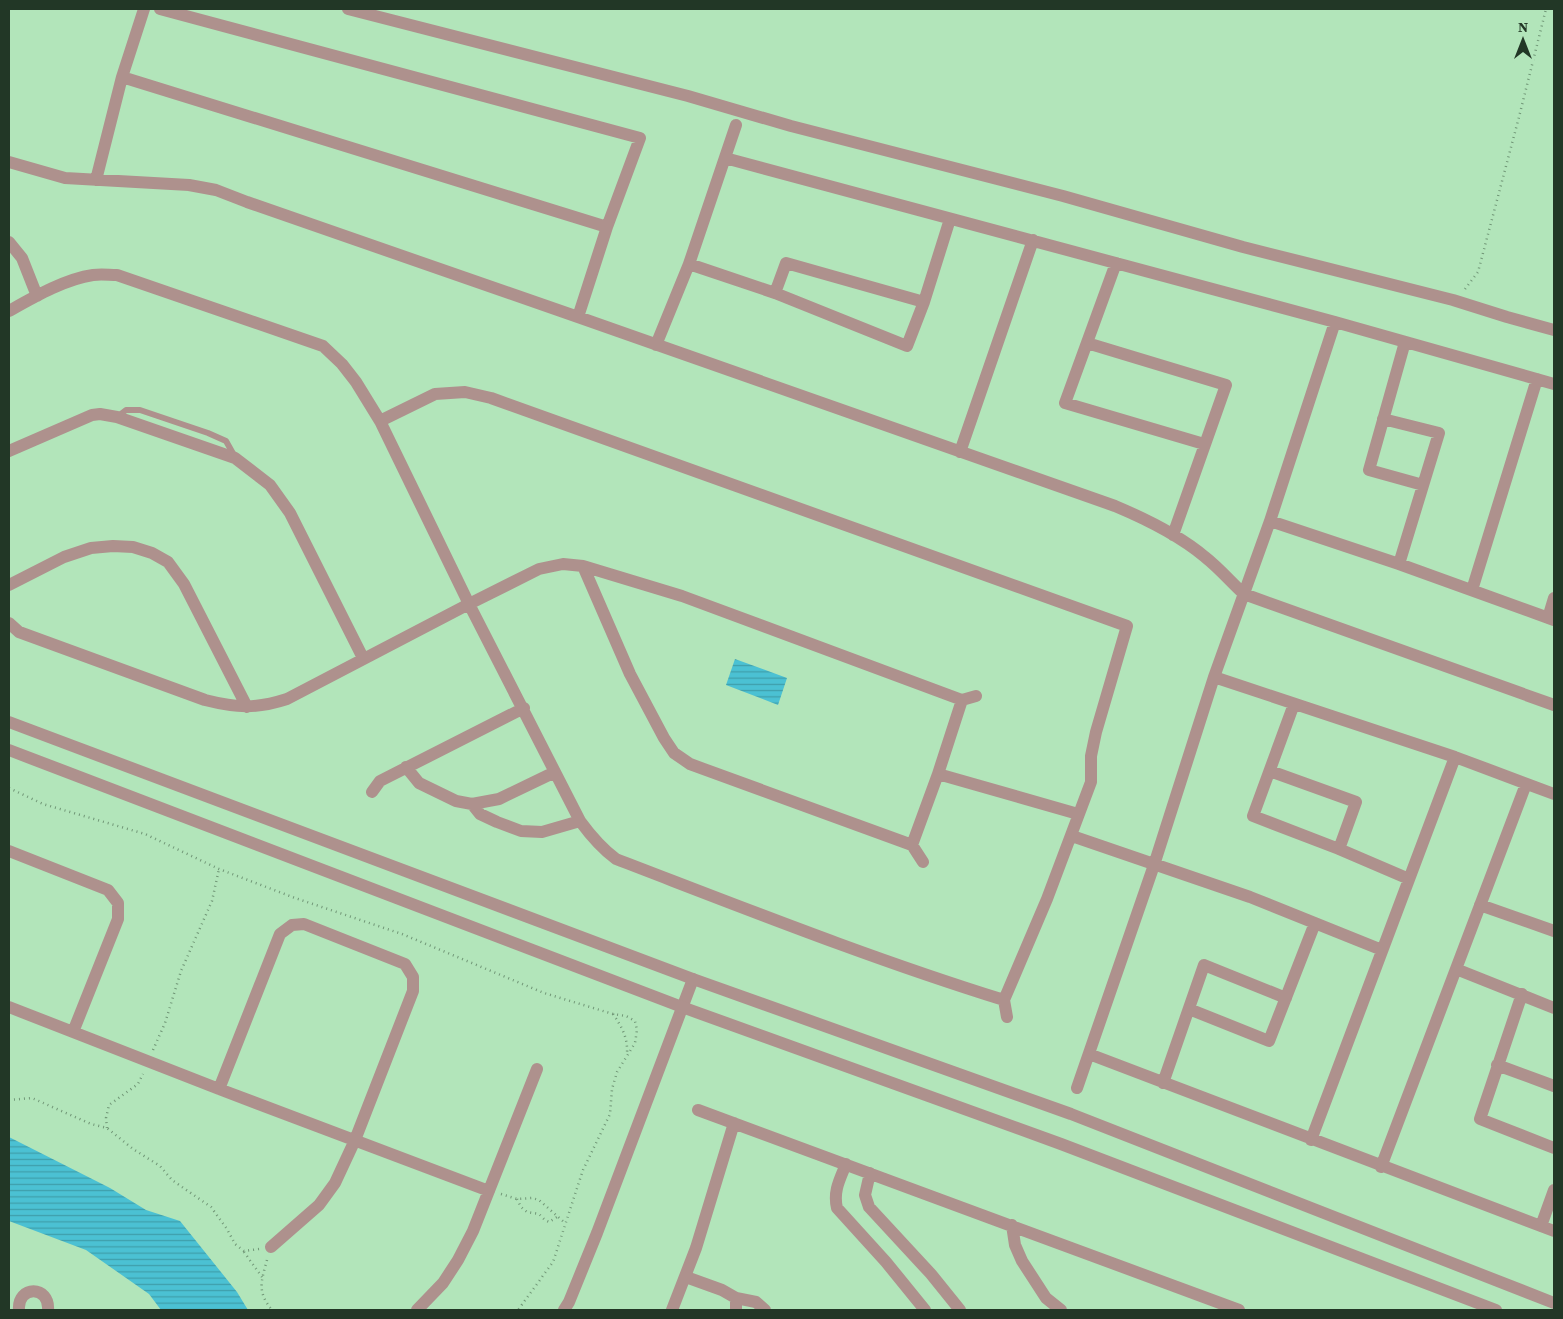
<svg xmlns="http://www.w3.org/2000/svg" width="1563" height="1319" font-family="'Source Serif 4',serif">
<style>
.water{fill:url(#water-rules)}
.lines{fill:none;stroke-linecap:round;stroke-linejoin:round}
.path{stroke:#719777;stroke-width:2.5;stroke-dasharray:1 4;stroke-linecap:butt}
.service{stroke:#ae918d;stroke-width:6}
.minor{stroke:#ae918d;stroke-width:12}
.tertiary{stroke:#ae918d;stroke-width:12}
</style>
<defs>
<pattern id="water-rules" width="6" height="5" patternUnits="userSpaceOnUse" patternTransform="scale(1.25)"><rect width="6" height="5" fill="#4bc1d3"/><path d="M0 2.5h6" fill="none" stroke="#3e9eab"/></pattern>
</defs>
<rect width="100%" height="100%" fill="#b2e5ba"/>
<path class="water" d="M 735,659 L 787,678 L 778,705 L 726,685 Z
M 9,1137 L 110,1188 L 146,1210 L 180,1221 L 237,1292 L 248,1310 L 161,1310 L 149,1294 L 86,1250 L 9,1221 Z"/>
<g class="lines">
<path class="path" d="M 1465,289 L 1478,272 L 1519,117 L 1546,9
M 9,788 L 43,804 L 145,834 L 219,869 L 295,898 L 402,934 L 544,993 L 613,1014 L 626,1016 L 635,1021 L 637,1030 L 635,1043 L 617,1072 L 612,1089 L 610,1114 L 583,1170 L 553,1262 L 518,1310
M 613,1014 C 622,1027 628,1038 627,1054
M 153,1050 L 165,1023 L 181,971 L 212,901 L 219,869
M 9,1100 L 32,1098 L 91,1124 L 107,1128 L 133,1149 L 160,1166 L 172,1180 L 211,1207 L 227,1229 L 235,1244 L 244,1251 L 259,1249
M 107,1128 L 106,1118 L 109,1105 L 138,1084 L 143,1074
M 501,1194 L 517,1199 L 532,1198 L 539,1200 L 565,1223
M 517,1199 L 521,1207 L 527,1212 L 539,1214 L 545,1220 L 549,1222 L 557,1217
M 244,1252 L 262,1277
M 267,1260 C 261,1282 257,1292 272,1310"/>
<path class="service" d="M 117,417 L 126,410 L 140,410 L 208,433 L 226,441 L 235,457"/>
<path class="minor" d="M 160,9 L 640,138 L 607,227 L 578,317
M 348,9 L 688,96 L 791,126 L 1063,196 L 1243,247 L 1453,300 L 1507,317 L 1554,330
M 122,77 L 607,227
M 725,158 L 1335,322 L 1554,384
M 9,162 L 65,178 L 189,185 L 216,190 L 247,202 L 578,317 L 1115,506 C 1146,519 1179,535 1205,557 C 1219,568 1231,582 1244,594 L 1554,705
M 96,180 L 122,77 L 144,9
M 9,242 L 22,258 L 37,296
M 1116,263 L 1065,403 L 1204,444
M 689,264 L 775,293 L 907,346 L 924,302 L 950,219
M 775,293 L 786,263 L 924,302
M 9,311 C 34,297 65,279 93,275 C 101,274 109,275 117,275 L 323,346 L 342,364 L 356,382 L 380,421 L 469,604 L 580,821 C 591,836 601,848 616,859 C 744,908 872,959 1004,1000
M 1405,342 L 1369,470 L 1423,485
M 1087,343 L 1226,385 L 1173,535
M 656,345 L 689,264 L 736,125
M 1383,419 L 1439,433 L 1399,564
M 380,421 L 435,394 L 465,392 L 491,398 L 1127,626 L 1096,732 L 1091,756 L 1091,782 L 1047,899 L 1004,1000 L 1007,1017
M 9,451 L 92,415 L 100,414 L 117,417 L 235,458 L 270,485 L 290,513 L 363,658
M 960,452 L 1033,240
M 1270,521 L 1399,564 L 1554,620
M 583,566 L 630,674 L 664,738 L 674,753 L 690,764 L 912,845 L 923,862
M 9,585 L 64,557 L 91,548 L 113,546 L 133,547 L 152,553 L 168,562 L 184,584 L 247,707
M 1472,590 L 1537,379
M 1548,618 L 1554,598
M 9,623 L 19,632 L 205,700 C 237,708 256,709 287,699 L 469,604 L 539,569 L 563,564 L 583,566 L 682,596 L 962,700 L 976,696
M 1214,677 L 1455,757 L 1554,794
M 1294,704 L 1253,816 L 1339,849 L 1409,879
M 406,767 L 419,783 L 456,801 L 472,804 L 499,799 L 555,772
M 1270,771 L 1356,802 L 1339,849
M 938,774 L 1078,814
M 372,792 L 380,781 L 524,708
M 472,804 L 480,814 L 497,822 L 521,831 L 542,832 L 580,821
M 1072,836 L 1250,897 L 1382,950
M 912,845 L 938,774 L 962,700
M 9,851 L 108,890 L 118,903 L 118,919 L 73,1032
M 1480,905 L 1554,931
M 1456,969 L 1554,1008
M 1522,994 L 1480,1119 L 1554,1148
M 9,1007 L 219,1089 L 489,1191
M 1189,1009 L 1269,1041 L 1315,923
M 1089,1054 L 1554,1231
M 1497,1065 L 1554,1086
M 1163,1083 L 1204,965 L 1286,998
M 1077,1088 L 1154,865 L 1214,677 L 1270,521 L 1335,322
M 219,1089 L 280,934 L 292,925 L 304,924 L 405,964 L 413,977 L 413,991 L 355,1140 L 335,1183 L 319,1205 L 271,1247
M 698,1110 L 1239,1310
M 1311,1140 L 1455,757
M 846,1164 C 840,1179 833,1191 837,1208 L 886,1262 L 925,1310
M 1381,1167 L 1526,784
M 870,1173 L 865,1195 L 869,1207 L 931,1274 L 960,1310
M 1012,1225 L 1015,1245 L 1022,1261 L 1046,1298 L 1061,1310
M 1541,1226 L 1554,1190
M 686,1277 L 722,1290 L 736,1298 L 756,1302 L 765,1310
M 19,1310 C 17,1285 50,1285 48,1310
M 417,1310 L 443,1283 L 458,1260 L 473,1231 L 537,1069
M 564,1310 L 569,1302 L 597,1233 L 693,979
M 672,1310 L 696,1248 L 734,1123
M 736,1310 L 736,1298"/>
<path class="tertiary" d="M 9,722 L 693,979 L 1071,1114 L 1554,1303
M 9,750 L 682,1007 L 1061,1144 L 1496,1310"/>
</g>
<rect width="1563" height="1319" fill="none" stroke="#223726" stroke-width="20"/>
<g transform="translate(1523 40)" stroke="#b2e5ba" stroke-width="4" paint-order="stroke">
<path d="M0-4L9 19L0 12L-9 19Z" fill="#223726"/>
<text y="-8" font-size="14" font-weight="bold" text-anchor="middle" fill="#223726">N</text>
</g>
</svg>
